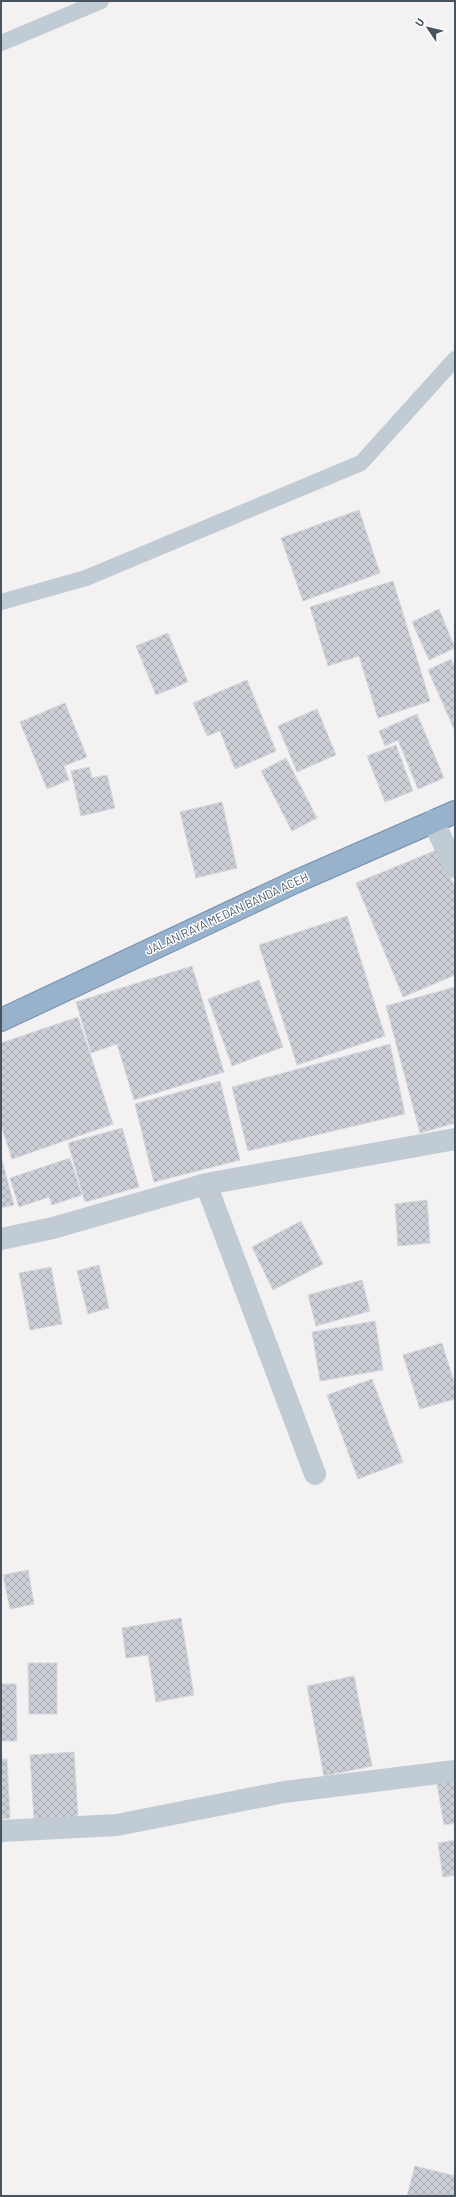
<svg xmlns="http://www.w3.org/2000/svg" width="456" height="2197" font-family="Barlow,sans-serif">
<style>
.building{fill:url(#building-cross-hatch);stroke:#d4d7dd}
.lines{fill:none;stroke-linecap:round;stroke-linejoin:round}
.trunk-casing{stroke:#6f8eb0;stroke-width:24}
.service{stroke:#c0cbd4;stroke-width:16}
.minor{stroke:#c0cbd4;stroke-width:22}
.trunk{stroke:#99b2cb;stroke-width:22}
.labels{text-anchor:middle;stroke-width:3;stroke-linejoin:round;paint-order:stroke}
.street-label{font-size:12px;fill:#475460;stroke:#fff}
</style>
<defs>
<pattern id="building-cross-hatch" width="8" height="8" patternUnits="userSpaceOnUse"><rect width="8" height="8" fill="#ccd0d6"/><path d="M0 0l8 8M0 8l8-8" fill="none" stroke="#a7abb1"/></pattern>
</defs>
<rect width="100%" height="100%" fill="#f3f1f1"/>
<path class="building" d="M 359,510 L 380,573 L 303,601 L 281,538 Z
M 393,581 L 430,701 L 378,718 L 359,656 L 328,666 L 310,607 Z
M 439,609 L 455,648 L 429,660 L 412,622 Z
M 168,633 L 188,682 L 156,695 L 136,646 Z
M 451,659 L 455,668 L 454,729 L 428,670 Z
M 247,680 L 276,751 L 235,769 L 220,731 L 207,736 L 193,703 Z
M 65,703 L 87,757 L 64,766 L 69,780 L 47,789 L 20,722 Z
M 317,709 L 336,755 L 297,772 L 278,726 Z
M 417,714 L 444,778 L 418,789 L 398,740 L 385,746 L 379,731 Z
M 396,745 L 413,791 L 385,802 L 367,756 Z
M 286,758 L 317,818 L 292,831 L 261,771 Z
M 89,767 L 92,778 L 107,775 L 115,808 L 81,816 L 71,771 Z
M 222,802 L 237,868 L 196,878 L 180,812 Z
M 439,849 L 455,888 L 455,975 L 403,997 L 356,883 Z
M 347,916 L 385,1036 L 297,1065 L 259,945 Z
M 192,966 L 224,1072 L 134,1100 L 117,1044 L 91,1053 L 76,1002 Z
M 259,980 L 283,1047 L 232,1066 L 208,999 Z
M 455,987 L 455,1123 L 420,1133 L 386,1006 Z
M 78,1017 L 113,1124 L 12,1159 L 1,1125 L 1,1043 Z
M 390,1044 L 405,1114 L 248,1151 L 232,1087 Z
M 220,1081 L 240,1160 L 154,1182 L 135,1104 Z
M 122,1128 L 139,1187 L 85,1202 L 68,1143 Z
M 1,1156 L 14,1205 L 1,1208 Z
M 70,1158 L 82,1195 L 52,1205 L 49,1197 L 19,1207 L 10,1178 Z
M 427,1200 L 430,1243 L 398,1246 L 395,1204 Z
M 301,1221 L 323,1264 L 273,1290 L 252,1247 Z
M 99,1265 L 109,1308 L 88,1314 L 77,1271 Z
M 51,1267 L 62,1324 L 30,1330 L 19,1273 Z
M 362,1280 L 370,1311 L 316,1326 L 308,1295 Z
M 375,1321 L 383,1370 L 320,1381 L 312,1332 Z
M 442,1343 L 455,1385 L 455,1399 L 420,1409 L 403,1355 Z
M 372,1379 L 403,1462 L 358,1479 L 327,1395 Z
M 28,1570 L 34,1604 L 10,1609 L 3,1575 Z
M 181,1618 L 194,1695 L 156,1702 L 148,1655 L 126,1658 L 122,1628 Z
M 28,1663 L 57,1663 L 57,1714 L 29,1714 Z
M 354,1676 L 372,1766 L 324,1776 L 307,1686 Z
M 1,1684 L 16,1684 L 17,1741 L 1,1741 Z
M 74,1752 L 78,1818 L 34,1821 L 30,1755 Z
M 1,1759 L 7,1759 L 10,1818 L 1,1819 Z
M 455,1780 L 455,1823 L 444,1825 L 437,1784 Z
M 455,1840 L 455,1875 L 443,1877 L 438,1843 Z
M 415,2166 L 455,2176 L 455,2196 L 407,2196 Z"/>
<g class="lines">
<g class="trunk-casing">
<path id="trunk" d="M 1,1020 L 295,882 L 455,812"/>
</g>
<path class="service" d="M 1,43 L 101,1
M 1,602 L 86,578 L 361,463 L 455,359"/>
<path class="minor" d="M 433,821 L 455,867
M 206,1184 L 315,1474
M 1,1239 L 53,1228 L 206,1184 L 455,1139
M 1,1831 L 117,1825 L 284,1792 L 455,1771"/>
<use href="#trunk" class="trunk"/>
</g>
<g class="labels">
<g class="street-label">
<text transform="translate(227 914) rotate(-25)" y="4">JALAN RAYA MEDAN BANDA ACEH</text>
</g>
</g>
<rect width="456" height="2197" fill="none" stroke="#475460" stroke-width="4"/>
<g transform="translate(428 28) rotate(305)" stroke="#ffffff" stroke-width="3" paint-order="stroke">
<path d="M0-3L7 15L0 10L-7 15Z" fill="#475460"/>
<text y="-6" font-size="11" font-weight="bold" text-anchor="middle" fill="#475460">U</text>
</g>
</svg>
